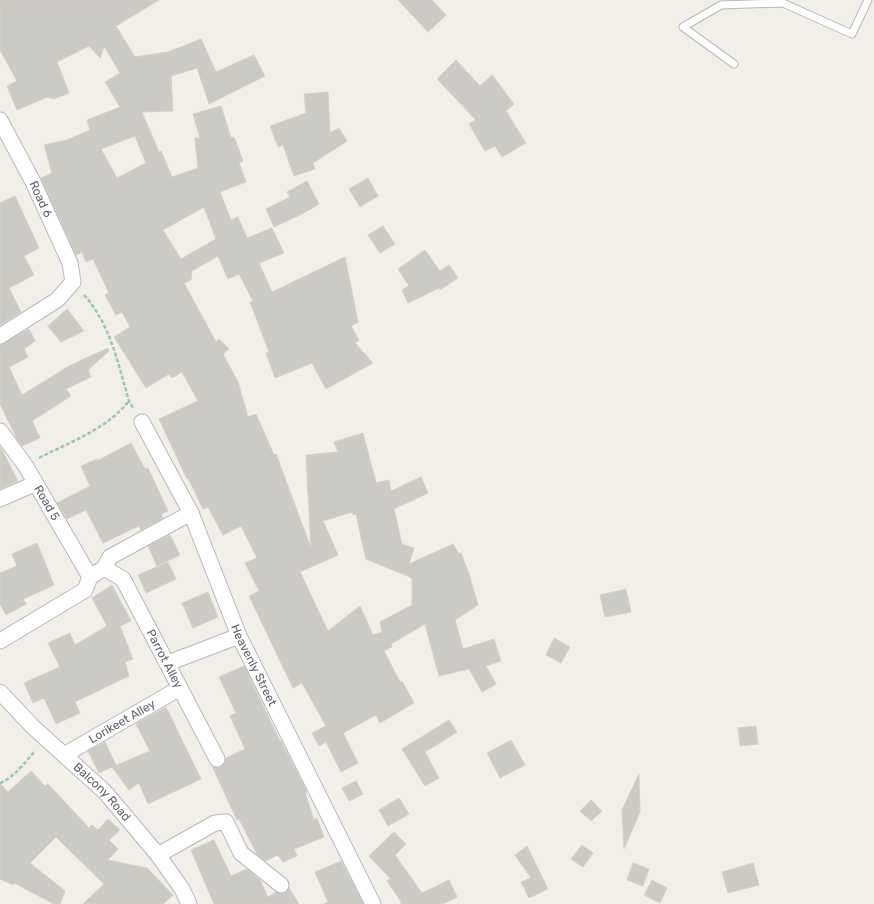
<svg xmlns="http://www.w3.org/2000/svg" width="874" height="904" font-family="Rubik,sans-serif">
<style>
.building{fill:#cccac5;stroke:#d6d1c6;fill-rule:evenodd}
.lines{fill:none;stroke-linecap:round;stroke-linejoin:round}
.service-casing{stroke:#b5b8bc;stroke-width:9}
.minor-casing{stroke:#b5b8bc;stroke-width:17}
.path{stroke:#9cc7a9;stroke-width:2.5;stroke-dasharray:4 2;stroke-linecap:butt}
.service{stroke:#fff;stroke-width:7}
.minor{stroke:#fff;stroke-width:15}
.labels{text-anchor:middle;stroke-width:3;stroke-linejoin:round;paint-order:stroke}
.street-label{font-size:12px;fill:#5f6368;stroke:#fff}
</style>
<rect width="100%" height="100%" fill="#f1efe8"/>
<path class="building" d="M 0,0 L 159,0 L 116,26 L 135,57 L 168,52 L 201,39 L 216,72 L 254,55 L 265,76 L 209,104 L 197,68 L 171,76 L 173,111 L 142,112 L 159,152 L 161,151 L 172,177 L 198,168 L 195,138 L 200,138 L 193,114 L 221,106 L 231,138 L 234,137 L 243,161 L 239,163 L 246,182 L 220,192 L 231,220 L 238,217 L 247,238 L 272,228 L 284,253 L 259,263 L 272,292 L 345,257 L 358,322 L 351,326 L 359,340 L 355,343 L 373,363 L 326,389 L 312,363 L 275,378 L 266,353 L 269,352 L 250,302 L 253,301 L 239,274 L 228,279 L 218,256 L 192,271 L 191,280 L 184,283 L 216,342 L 219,339 L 229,349 L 223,354 L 238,382 L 248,417 L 256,414 L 274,455 L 276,454 L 311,548 L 306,455 L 338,452 L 334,442 L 363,433 L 376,483 L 389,480 L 391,491 L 421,477 L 428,493 L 394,509 L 402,544 L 414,548 L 409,564 L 453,544 L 459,554 L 461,553 L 469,574 L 478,605 L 455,620 L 463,649 L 494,639 L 501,661 L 486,666 L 496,684 L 482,692 L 469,669 L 439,676 L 425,624 L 391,644 L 392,647 L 384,651 L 400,682 L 402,681 L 414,703 L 380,723 L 376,715 L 343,733 L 358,763 L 341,772 L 326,742 L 319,746 L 312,733 L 326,726 L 302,683 L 293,688 L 249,596 L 259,591 L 245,563 L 257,558 L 241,526 L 223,535 L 208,507 L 203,509 L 188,478 L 187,479 L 159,419 L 198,401 L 182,372 L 172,378 L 169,374 L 146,388 L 114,337 L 130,327 L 122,312 L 116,315 L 105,295 L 109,293 L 93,259 L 86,262 L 82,252 L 76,255 L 41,178 L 52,173 L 44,145 L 67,140 L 90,130 L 87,120 L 120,107 L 105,82 L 120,73 L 104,46 L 100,58 L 89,46 L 57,62 L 69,93 L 54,99 L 47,97 L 17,110 L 7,86 L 17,81 L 0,50 ZM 135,136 L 146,163 L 117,178 L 101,149 ZM 204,207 L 216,239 L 181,259 L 163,230 ZM 352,512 L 353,515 L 356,514 L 366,559 L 410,577 L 412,579 L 412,605 L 380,622 L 382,632 L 373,635 L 360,606 L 328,631 L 300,572 L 338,555 L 323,521 Z
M 398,0 L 432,0 L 446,15 L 428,32 Z
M 456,60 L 480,86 L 492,75 L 514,104 L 506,111 L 526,143 L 502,157 L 495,146 L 485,151 L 469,124 L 476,120 L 437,79 Z
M 328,92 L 330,133 L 339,128 L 347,141 L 313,163 L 315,169 L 294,176 L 283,145 L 278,147 L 270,126 L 306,113 L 304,94 Z
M 368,178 L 378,196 L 360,207 L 349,189 Z
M 307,181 L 319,204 L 302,214 L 274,227 L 266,209 L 290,197 L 287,192 Z
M 15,196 L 39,248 L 24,256 L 34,275 L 9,288 L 21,312 L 0,325 L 0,203 Z
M 383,226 L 395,244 L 380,253 L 368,235 Z
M 425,250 L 440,271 L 449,265 L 458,278 L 440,290 L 439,288 L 408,303 L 402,290 L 409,286 L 398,269 Z
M 67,309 L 84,331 L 61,342 L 48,326 Z
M 29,329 L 35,341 L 24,349 L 28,357 L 9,367 L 22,395 L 69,366 L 108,348 L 109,351 L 88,370 L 91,377 L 66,389 L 71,396 L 32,421 L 40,438 L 22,446 L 16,437 L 0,404 L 0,345 Z
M 131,443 L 145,469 L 148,468 L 168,511 L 161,514 L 163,518 L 141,530 L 139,526 L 103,543 L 86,510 L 67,519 L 57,503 L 90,486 L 81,466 L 97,459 L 97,461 Z
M 0,446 L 18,481 L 0,489 Z
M 170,535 L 180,555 L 157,566 L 148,546 Z
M 37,543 L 54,585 L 23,599 L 26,604 L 6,615 L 0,604 L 0,573 L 17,566 L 12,554 Z
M 168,562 L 176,579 L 146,593 L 138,575 Z
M 112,585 L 131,621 L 120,626 L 133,659 L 125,662 L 129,676 L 75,702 L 80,713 L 56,724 L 44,698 L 33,703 L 24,683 L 60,667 L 48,643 L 70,633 L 75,645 L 107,626 L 92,598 Z
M 626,589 L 631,612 L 605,617 L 600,595 Z
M 208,592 L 218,617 L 193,628 L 182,603 Z
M 554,638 L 570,647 L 561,663 L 546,655 Z
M 244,666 L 280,741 L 281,741 L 307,792 L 305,792 L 314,820 L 317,818 L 324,837 L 294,849 L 297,856 L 283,862 L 278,855 L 265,861 L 257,854 L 239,819 L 237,820 L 212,766 L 221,767 L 225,763 L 226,758 L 245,749 L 230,716 L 236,713 L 219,677 Z
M 166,707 L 201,779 L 148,804 L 139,783 L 129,790 L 112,767 L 150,751 L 136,724 Z
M 449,720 L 457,732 L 425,752 L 439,778 L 425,786 L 402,749 Z
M 756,726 L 758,744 L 740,746 L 738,728 Z
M 511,740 L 525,765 L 500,778 L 487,753 Z
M 105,742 L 116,765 L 99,773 L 88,751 Z
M 31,771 L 45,786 L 48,784 L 89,828 L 92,825 L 98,830 L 108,819 L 120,830 L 109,840 L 118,849 L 108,860 L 147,868 L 173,895 L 163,904 L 83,904 L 104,884 L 56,837 L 30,863 L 65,891 L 60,904 L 54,904 L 14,883 L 13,885 L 0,879 L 0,783 L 8,792 Z
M 639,774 L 640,812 L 624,849 L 622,810 Z
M 356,781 L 363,794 L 349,801 L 342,788 Z
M 399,798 L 409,814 L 388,826 L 379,810 Z
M 591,800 L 602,811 L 591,821 L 580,811 Z
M 394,832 L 406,844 L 395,855 L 422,893 L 449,880 L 457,897 L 443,904 L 400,904 L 402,903 L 387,881 L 390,878 L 369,856 Z
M 214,840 L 231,876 L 247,869 L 260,880 L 268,897 L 276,892 L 285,893 L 289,888 L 299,904 L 214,904 L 191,850 Z
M 582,845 L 593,853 L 583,867 L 571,859 Z
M 527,846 L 548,889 L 529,898 L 521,882 L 531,878 L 515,855 Z
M 341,861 L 355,888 L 363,904 L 324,904 L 328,902 L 315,872 Z
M 633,863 L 649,869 L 643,886 L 627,880 Z
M 753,863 L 759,885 L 728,893 L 722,872 Z
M 652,880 L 667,888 L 660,903 L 644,895 Z"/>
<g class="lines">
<g class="service-casing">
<path id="service" d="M 734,64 L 683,27 L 721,5 L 783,3 L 852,34 L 868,0"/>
</g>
<g class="minor-casing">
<g id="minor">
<path id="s1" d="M 0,120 L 33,182 L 70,263 L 73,282 L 57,300 L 0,336"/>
<path id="s2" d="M 142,422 L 191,513 L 239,636 L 373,904"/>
<path id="s3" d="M 0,431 L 25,465 L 90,577"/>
<path d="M 0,499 L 34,484"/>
<path id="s4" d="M 104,568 L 123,579 L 217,759"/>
<path d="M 0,641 L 85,590 L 90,577 L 104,568 L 110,557 L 191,513"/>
<path d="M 168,663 L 239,636"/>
<path id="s5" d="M 0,692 L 32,726 L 105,792 L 158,855 L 182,889 L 189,904"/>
<path id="s6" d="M 64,755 L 180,688"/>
<path d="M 158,855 L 215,823 L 226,822 L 241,853 L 281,885"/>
</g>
</g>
<path class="path" d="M 84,295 C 110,323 118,364 129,401 L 133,408
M 39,458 C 70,442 107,429 129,401
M 0,783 C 15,777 25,762 35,751"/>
<use href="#service" class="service"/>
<use href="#minor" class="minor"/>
</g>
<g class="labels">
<g class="street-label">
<text dy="4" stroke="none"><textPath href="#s1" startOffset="89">Road 6</textPath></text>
<text dy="4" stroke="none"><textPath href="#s3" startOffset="86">Road 5</textPath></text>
<text dy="4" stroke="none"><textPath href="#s4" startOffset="112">Parrot Alley</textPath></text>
<text dy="4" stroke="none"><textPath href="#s2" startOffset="268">Heavenly Street</textPath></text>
<text dy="4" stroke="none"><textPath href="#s6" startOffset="67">Lorikeet Alley</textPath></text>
<text dy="4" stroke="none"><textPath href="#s5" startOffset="143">Balcony Road</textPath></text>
</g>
</g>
</svg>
